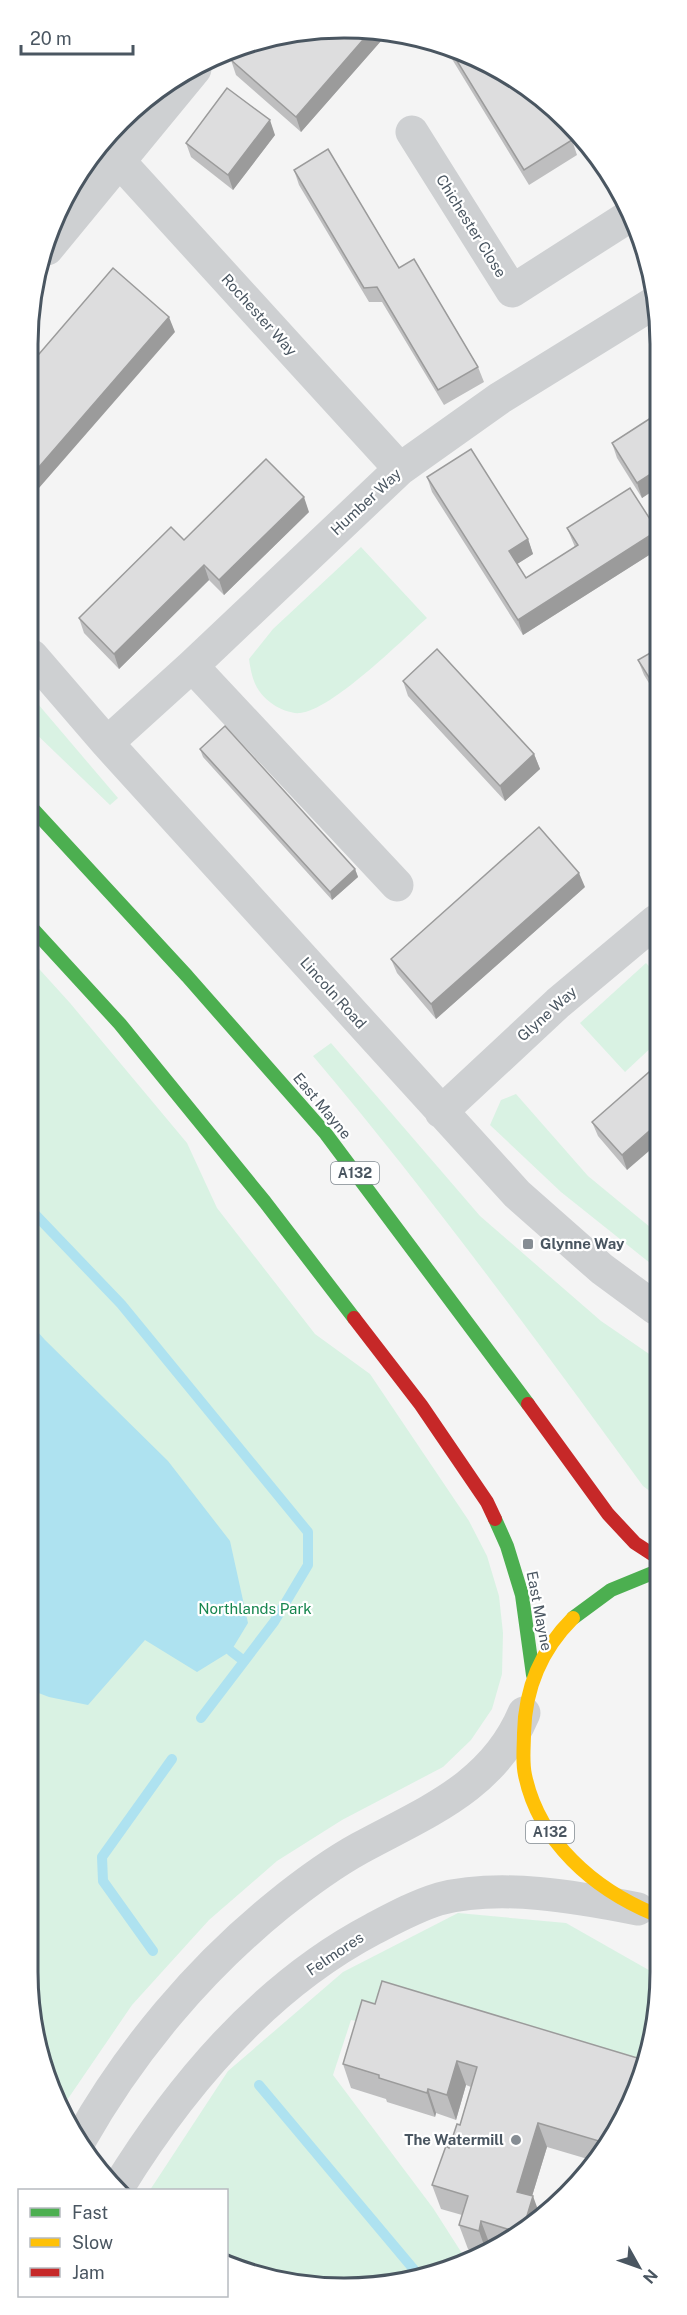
<svg xmlns="http://www.w3.org/2000/svg" width="687" height="2315" font-family="'Public Sans',sans-serif">
<style>
.green{fill:#d9f2e3}
.water{fill:#aee2f0}
.lines{fill:none;stroke-linecap:round;stroke-linejoin:round}
.stream{stroke:#aee2f0;stroke-width:10}
.street{stroke:#ced0d2;stroke-width:33}
.fast{stroke:#4caf50;stroke-width:14}
.slow{stroke:#ffc107;stroke-width:14}
.jam{stroke:#c62828;stroke-width:14}
.wall{fill:#bebebf}
.shaded-wall{fill:#9b9b9b}
.building{fill:#ddddde;stroke:#9b9b9b;stroke-width:1.5}
.poi-dot{fill:#868d94;stroke:#fff;stroke-width:2}
.labels{text-anchor:middle;stroke-width:4.5;stroke-linejoin:round;paint-order:stroke}
.shield{fill:#fff;stroke:#808990;stroke-width:1.5}
.shield-label{font-size:14px;font-weight:bold;fill:#4a5661}
.street-label{font-size:15px;fill:#4a5661;stroke:#fff}
.poi-label{font-size:15px;font-weight:bold;fill:#4a5661;stroke:#fff;text-anchor:start}
.park-label{font-size:15px;fill:#17864f;stroke:#fff}
.rim{fill:none;stroke:#4a5661;stroke-width:3}
</style>
<rect width="100%" height="100%" fill="#f4f4f4"/>
<path class="green" d="M 361,547 L 427,618 C 401,641 332,710 300,713 C 292,714 280,709 274,705 C 256,693 252,680 249,659 L 273,629 Z
M 32,697 L 118,798 L 110,805 L 31,729 Z
M 31,960 L 70,1003 L 187,1143 L 217,1208 L 315,1334 L 370,1374 L 469,1521 L 487,1556 L 499,1596 L 503,1633 L 502,1674 L 492,1709 L 471,1740 L 443,1767 L 342,1820 L 277,1861 L 209,1920 L 132,2005 L 61,2109 L 51,2092 L 27,1971 Z
M 646,963 L 656,974 L 656,1043 L 625,1072 L 580,1023 Z
M 331,1043 L 480,1216 L 601,1321 L 655,1358 L 655,1495 L 643,1486 C 536,1340 430,1194 313,1056 Z
M 516,1094 L 588,1176 L 656,1232 L 655,1267 L 561,1192 L 490,1125 L 501,1100 Z
M 458,1913 L 566,1923 L 654,1973 L 654,2033 L 636,2080 L 351,2020 L 333,2075 L 433,2208 L 465,2258 L 426,2277 L 322,2287 L 227,2262 L 226,2190 L 150,2190 L 228,2071 L 343,1972 Z"/>
<path class="water" d="M 29,1322 L 45,1340 L 168,1461 L 230,1541 L 248,1623 L 231,1651 L 197,1672 L 145,1640 L 88,1705 L 49,1697 L 28,1689 Z"/>
<g class="lines">
<path class="stream" d="M 30,1209 L 121,1304 L 308,1532 L 308,1565 L 274,1622 L 201,1718
M 231,1651 L 244,1661
M 153,1951 L 103,1881 L 102,1857 L 172,1759
M 259,2085 L 421,2278"/>
<path class="street" d="M 412,132 L 512,291 L 631,215
M 102,146 L 119,161 L 400,469
M 47,249 L 195,69
M 32,656 L 107,743 L 517,1194 L 602,1269 L 655,1308
M 192,666 L 397,885
M 107,743 L 192,666 L 400,469 L 500,398 L 657,301
M 441,1112 L 558,1003 L 656,921
M 80,2140 C 130,2051 199,1969 278,1905 C 304,1884 331,1864 360,1848 C 426,1812 493,1787 524,1713
M 117,2189 C 181,2085 263,1987 373,1929 C 394,1918 416,1906 439,1899 C 500,1883 578,1897 638,1909"/>
<path class="fast" d="M 31,807 L 187,976 L 326,1134 L 528,1404
M 31,927 L 120,1024 L 265,1202 L 354,1318
M 495,1519 L 507,1546 L 522,1595 L 533,1675
M 573,1618 L 611,1590 L 655,1572"/>
<path class="slow" d="M 573,1618 C 541,1650 525,1688 524,1733 C 524,1747 522,1762 525,1775 C 539,1842 594,1889 654,1914"/>
<path class="jam" d="M 354,1318 L 421,1405 L 487,1502 L 495,1519
M 528,1404 L 608,1514 L 635,1543 L 655,1556"/>
</g>
<path class="wall" d="M 281,33 L 388,33 L 301,132 L 236,75 L 231,60 Z
M 444,46 L 484,60 L 572,140 L 577,155 L 529,185 Z
M 275,135 L 233,190 L 191,157 L 186,143 Z
M 294,170 L 399,268 L 478,367 L 484,382 L 444,405 L 382,302 L 369,302 L 299,185 Z
M 657,414 L 657,488 L 642,498 L 617,458 L 612,443 Z
M 427,477 L 528,539 L 533,554 L 517,564 L 526,578 L 575,547 L 567,528 L 657,530 L 657,550 L 523,635 L 432,492 Z
M 309,512 L 224,595 L 209,580 L 119,669 L 84,633 L 79,618 L 184,540 Z
M 657,649 L 657,696 L 644,675 L 638,660 Z
M 403,681 L 534,754 L 540,769 L 505,801 L 408,696 Z
M 200,749 L 355,869 L 358,877 L 332,900 L 203,757 Z
M 585,887 L 436,1019 L 397,973 L 391,959 Z
M 656,1066 L 627,1170 L 598,1136 L 592,1122 Z
M 362,2000 L 617,2130 L 591,2160 L 547,2147 L 532,2196 L 536,2222 L 477,2252 L 468,2249 L 459,2225 L 462,2215 L 441,2209 L 432,2185 L 460,2125 L 471,2087 L 466,2085 L 456,2120 L 436,2113 L 435,2117 L 387,2102 L 386,2099 L 351,2088 L 343,2064 Z"/>
<path class="shaded-wall" d="M 369,33 L 388,33 L 301,132 L 296,117 Z
M 270,120 L 275,135 L 233,190 L 228,175 Z
M 92,157 L 92,159 L 74,182 L 80,168 Z
M 169,317 L 175,332 L 32,496 L 32,475 Z
M 657,470 L 657,488 L 642,498 L 637,483 Z
M 304,497 L 309,512 L 224,595 L 219,580 Z
M 657,531 L 657,550 L 523,635 L 518,620 Z
M 528,539 L 533,554 L 514,566 L 509,551 Z
M 204,565 L 209,580 L 119,669 L 114,654 Z
M 534,754 L 540,769 L 505,801 L 500,786 Z
M 355,869 L 358,877 L 332,900 L 330,892 Z
M 579,873 L 585,887 L 436,1019 L 431,1004 Z
M 656,1125 L 656,1145 L 627,1170 L 622,1155 Z
M 457,2061 L 466,2085 L 456,2120 L 447,2095 Z
M 428,2089 L 436,2113 L 435,2117 L 427,2093 Z
M 538,2123 L 547,2147 L 526,2216 L 517,2192 Z
M 533,2196 L 541,2218 L 536,2222 L 523,2229 Z
M 481,2221 L 490,2245 L 485,2248 L 479,2231 Z"/>
<path class="building" d="M 281,33 L 369,33 L 296,117 L 231,60 L 239,51 Z
M 449,48 L 484,60 L 553,110 L 572,140 L 524,170 Z
M 227,88 L 270,120 L 228,175 L 186,143 Z
M 328,149 L 399,268 L 414,259 L 478,367 L 438,390 L 377,287 L 364,288 L 294,170 Z
M 113,268 L 169,317 L 32,475 L 33,361 Z
M 657,414 L 657,470 L 637,483 L 612,443 Z
M 471,449 L 528,539 L 509,551 L 526,578 L 578,545 L 567,528 L 630,488 L 657,530 L 657,531 L 518,620 L 427,477 Z
M 266,459 L 304,497 L 219,580 L 204,565 L 114,654 L 79,618 L 171,527 L 184,540 Z
M 437,649 L 534,754 L 500,786 L 403,681 Z
M 657,649 L 657,690 L 638,660 Z
M 225,726 L 355,869 L 330,892 L 200,749 Z
M 539,827 L 579,873 L 431,1004 L 391,959 Z
M 656,1066 L 656,1125 L 622,1155 L 592,1122 Z
M 382,1981 L 644,2060 L 617,2130 L 604,2145 L 599,2143 L 599,2141 L 538,2123 L 517,2192 L 533,2196 L 523,2229 L 517,2232 L 481,2221 L 479,2231 L 459,2225 L 468,2196 L 432,2185 L 446,2146 L 449,2148 L 457,2124 L 460,2125 L 477,2067 L 457,2061 L 447,2095 L 428,2089 L 427,2093 L 379,2078 L 379,2075 L 343,2064 L 362,2000 L 375,2004 Z"/>
<g class="poi-dot">
<rect x="522" y="1238" width="12" height="12" rx="3"/>
<circle cx="516" cy="2140" r="6"/>
</g>
<g class="labels">
<g class="shield">
<rect x="331" y="1162" width="48" height="22" rx="4.5"/>
<rect x="526" y="1821" width="48" height="22" rx="4.5"/>
</g>
<g class="shield-label">
<text x="355" y="1178">A132</text>
<text x="550" y="1837">A132</text>
</g>
<g class="street-label">
<text transform="translate(471 226) rotate(58)" y="5">Chichester Close</text>
<text transform="translate(259 315) rotate(48)" y="5">Rochester Way</text>
<text transform="translate(366 502) rotate(-43)" y="5">Humber Way</text>
<text transform="translate(333 993) rotate(48)" y="5">Lincoln Road</text>
<text transform="translate(547 1014) rotate(-42)" y="5">Glyne Way</text>
<text transform="translate(322 1106) rotate(50)" y="5">East Mayne</text>
<text transform="translate(539 1611) rotate(79)" y="5">East Mayne</text>
<text transform="translate(335 1954) rotate(-34)" y="5">Felmores</text>
</g>
<g class="poi-label">
<text x="540" y="1249">Glynne Way</text>
<text x="504" y="2145" text-anchor="end">The Watermill</text>
</g>
<g class="park-label">
<text x="255" y="1614">Northlands Park</text>
</g>
</g>
<path d="M0 0H687V2315H0ZM344 38H344A306 306 0 0 1 650 344V1972A306 306 0 0 1 344 2278H344A306 306 0 0 1 38 1972V344A306 306 0 0 1 344 38Z" fill="#fff" fill-rule="evenodd"/>
<path class="rim" d="M344 38H344A306 306 0 0 1 650 344V1972A306 306 0 0 1 344 2278H344A306 306 0 0 1 38 1972V344A306 306 0 0 1 344 38Z"/>
<rect x="18" y="2189" width="210" height="108" fill="#ffffff" stroke="#b7bbc0" stroke-width="1.5"/>
<rect x="30" y="2208" width="30" height="9" fill="#4caf50" stroke="#b7bbc0" stroke-width="1.5"/>
<text x="72" y="2219" font-size="18" fill="#4a5661">Fast</text>
<rect x="30" y="2238" width="30" height="9" fill="#ffc107" stroke="#b7bbc0" stroke-width="1.5"/>
<text x="72" y="2249" font-size="18" fill="#4a5661">Slow</text>
<rect x="30" y="2268" width="30" height="9" fill="#c62828" stroke="#b7bbc0" stroke-width="1.5"/>
<text x="72" y="2279" font-size="18" fill="#4a5661">Jam</text>
<g transform="translate(639 2267) rotate(130)" stroke="#ffffff" stroke-width="4.5" paint-order="stroke">
<path d="M0-4.5L10 22L0 15L-10 22Z" fill="#4a5661"/>
<text y="-9" font-size="16" font-weight="bold" text-anchor="middle" fill="#4a5661">N</text>
</g>
<path d="M21 45v9h112v-9" fill="none" stroke="#4a5661" stroke-width="3"/>
<text x="30" y="45" font-size="18" fill="#4a5661" stroke="#ffffff" stroke-width="4.5" paint-order="stroke">20 m</text>
</svg>
